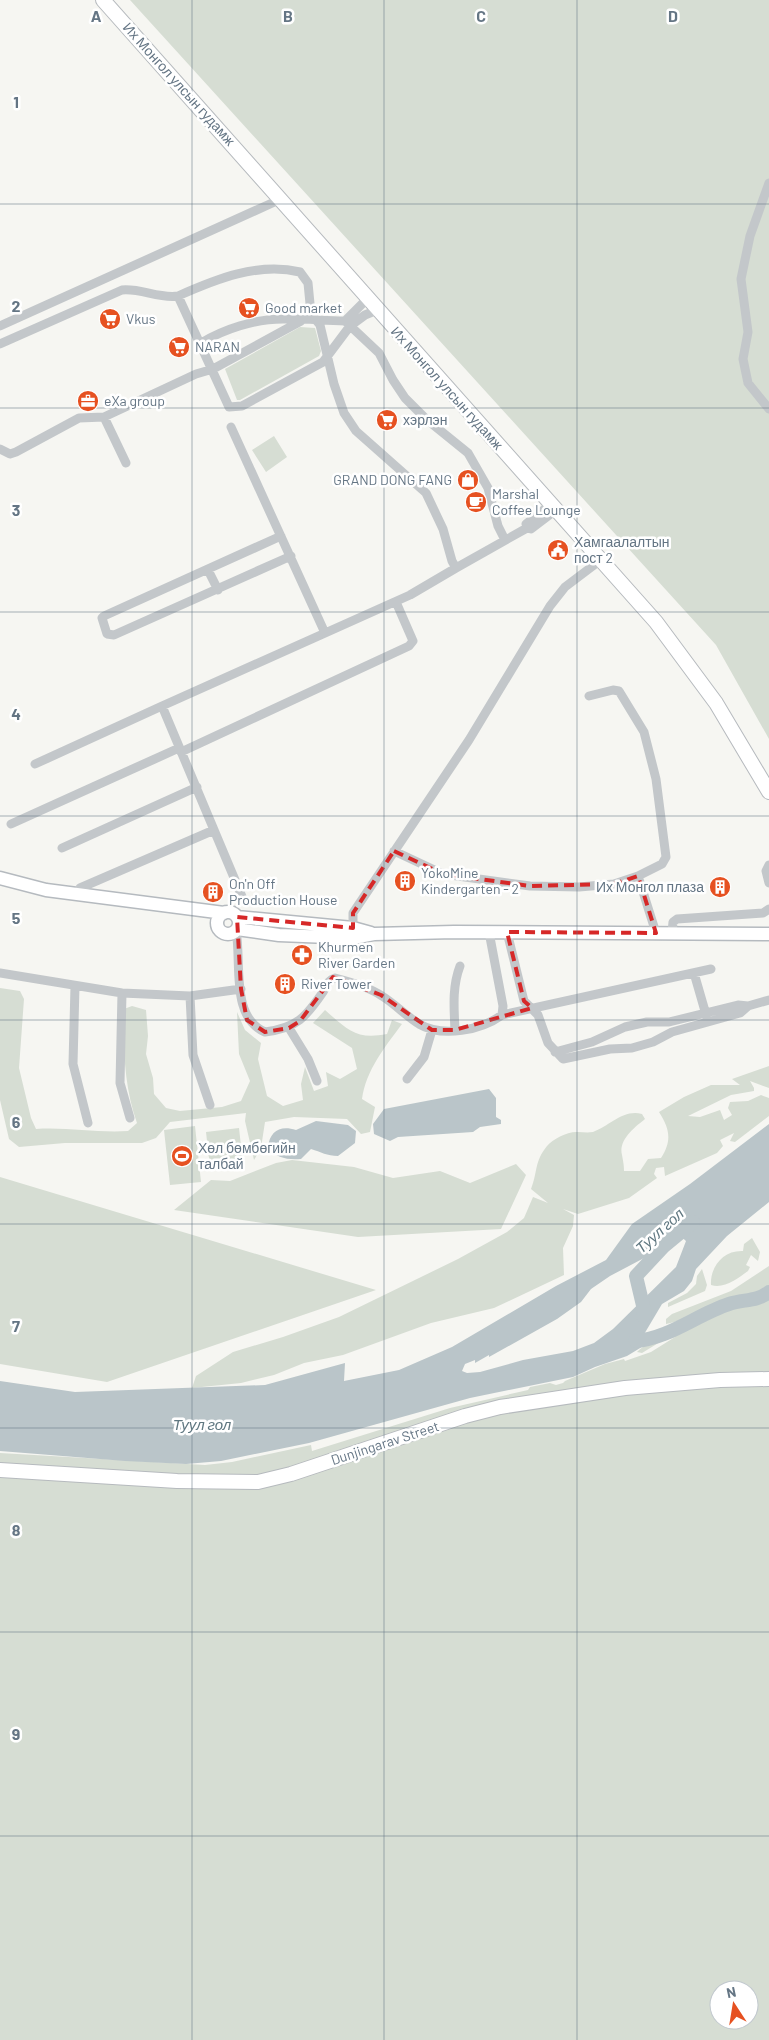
<svg xmlns="http://www.w3.org/2000/svg" width="769" height="2040" font-family="Barlow,sans-serif">
<style>
.green{fill:#d6ddd3;fill-rule:evenodd}
.water{fill:#bac5c9;fill-rule:evenodd}
.lines{fill:none;stroke-linecap:round;stroke-linejoin:round}
.river{stroke:#bac5c9;stroke-width:14}
.secondary-casing{stroke:#b5babf;stroke-width:15}
.primary-casing{stroke:#b6babe;stroke-width:16}
.street{stroke:#c3c7ca;stroke-width:9}
.secondary{stroke:#fff;stroke-width:12}
.primary{stroke:#fff;stroke-width:14}
.marked{fill:none;stroke:#d62828;stroke-width:4;stroke-dasharray:10 6;stroke-linejoin:round}
.grid{fill:none;stroke:#647584;stroke-width:1;stroke-opacity:0.55}
.labels{text-anchor:middle;stroke-width:5;stroke-linejoin:round;paint-order:stroke}
.street-label{font-size:14px;fill:#647584;stroke:#fff}
.poi-label{font-size:14px;fill:#647584;stroke:#fff;text-anchor:start}
.water-label{font-size:15px;font-style:italic;fill:#5f7780;stroke:#fff}
.grid-label{font-size:16px;text-anchor:middle;font-weight:bold;fill:#647584;stroke:#fff;stroke-width:5;stroke-linejoin:round;paint-order:stroke}
</style>
<rect width="100%" height="100%" fill="#f6f6f2"/>
<path class="green" d="M 130,0 L 769,0 L 769,739 L 716,645 Z
M 300,327 L 315,328 L 321,351 L 319,356 L 240,400 L 237,400 L 225,369 Z
M 274,436 L 287,457 L 266,472 L 252,450 Z
M 0,988 L 20,991 L 24,999 L 19,1068 L 31,1118 L 36,1129 C 67,1127 97,1133 128,1131 L 137,1123 C 124,1086 123,1047 124,1009 L 132,1006 L 146,1010 L 148,1036 L 146,1054 L 153,1078 L 154,1094 L 166,1108 L 180,1111 L 222,1107 L 241,1101 L 250,1081 L 239,1054 L 237,1012 L 245,1030 L 261,1043 L 258,1059 L 267,1096 L 283,1106 L 303,1100 L 301,1084 L 305,1067 L 314,1091 L 328,1086 L 326,1072 L 340,1079 L 357,1069 L 352,1048 L 313,1023 L 325,1010 C 348,1030 356,1040 387,1034 L 392,1020 L 402,1024 C 385,1047 366,1070 362,1099 L 375,1107 L 370,1132 L 361,1134 L 347,1119 L 294,1117 L 265,1122 L 261,1148 L 254,1160 L 245,1121 L 246,1113 L 170,1122 L 156,1138 L 142,1143 L 65,1143 L 19,1147 L 9,1139 L 0,1100 Z
M 769,1066 L 769,1088 L 750,1081 L 754,1088 L 754,1091 L 731,1095 L 688,1116 L 700,1117 L 720,1110 L 724,1120 L 732,1115 L 728,1108 L 730,1102 L 748,1101 L 761,1095 L 769,1098 L 769,1116 L 735,1142 L 730,1141 L 734,1133 L 720,1140 L 723,1146 L 717,1153 L 665,1176 L 664,1167 L 656,1168 L 654,1174 L 657,1178 L 629,1198 L 578,1214 L 563,1209 L 574,1215 L 573,1226 L 563,1248 L 564,1275 L 494,1308 L 431,1323 L 343,1355 L 304,1363 L 274,1375 L 241,1383 L 192,1388 L 196,1376 L 233,1352 L 283,1337 L 339,1317 L 458,1259 L 507,1232 L 524,1218 L 533,1197 L 548,1203 L 531,1189 C 538,1171 534,1162 547,1146 C 553,1139 568,1131 578,1132 C 583,1132 587,1133 593,1132 C 610,1126 623,1109 642,1114 L 645,1119 C 635,1127 618,1140 622,1155 C 623,1161 624,1164 624,1171 L 640,1171 L 648,1159 L 661,1158 C 672,1141 670,1129 659,1112 L 684,1097 L 711,1085 L 740,1085 L 732,1079 Z
M 195,1126 L 201,1182 L 170,1185 L 164,1130 Z
M 239,1128 L 241,1146 L 208,1150 L 206,1132 Z
M 241,1147 L 244,1164 L 211,1169 L 208,1152 Z
M 292,1160 L 354,1167 L 393,1178 L 440,1171 L 470,1183 L 516,1164 L 526,1175 L 501,1229 L 358,1237 L 174,1210 L 211,1180 L 230,1181 L 276,1163 Z
M 0,1177 L 376,1290 L 107,1382 L 0,1364 Z
M 752,1238 L 760,1252 L 758,1261 L 751,1255 L 746,1265 L 750,1267 L 748,1271 C 737,1279 724,1289 711,1285 C 710,1267 723,1250 743,1251 L 744,1244 Z
M 769,1266 L 769,1288 C 753,1300 753,1295 736,1297 C 711,1300 691,1320 666,1324 L 666,1319 L 672,1314 L 731,1291 Z
M 702,1269 L 707,1285 L 705,1291 L 668,1307 L 668,1303 L 687,1293 L 696,1284 L 697,1276 Z
M 769,1295 L 769,2040 L 0,2040 L 0,1453 L 205,1465 L 232,1462 L 311,1445 L 312,1451 L 450,1408 L 528,1390 L 530,1387 L 550,1383 L 556,1385 L 563,1383 L 565,1381 L 605,1364 L 624,1359 L 625,1361 L 651,1352 L 675,1337 L 660,1342 L 642,1353 L 637,1352 C 650,1338 712,1314 733,1307 C 746,1303 757,1304 769,1295 ZM 719,1990 L 749,1990 L 749,2020 L 719,2020 Z"/>
<path class="water" d="M 489,1089 L 496,1098 L 496,1117 L 501,1120 L 501,1124 L 480,1127 L 473,1132 L 398,1137 L 390,1141 L 374,1134 L 373,1124 L 384,1109 Z
M 316,1121 L 348,1125 L 356,1131 L 355,1143 L 338,1156 C 327,1156 321,1152 311,1149 L 301,1159 C 287,1160 276,1158 268,1147 C 270,1131 280,1125 296,1130 Z
M 769,1124 L 769,1202 L 727,1236 L 696,1269 L 692,1281 L 684,1291 L 662,1304 L 643,1336 L 650,1335 L 655,1339 L 627,1356 L 595,1367 L 573,1377 L 470,1398 L 309,1443 L 221,1461 L 186,1464 L 125,1461 L 0,1451 L 0,1381 L 75,1392 L 265,1385 L 345,1363 L 344,1381 L 399,1370 L 452,1347 L 556,1286 L 606,1260 L 632,1224 L 690,1184 ZM 676,1232 L 686,1241 L 676,1267 L 613,1329 L 594,1343 L 573,1351 L 523,1360 L 480,1372 L 467,1373 L 462,1371 L 465,1364 L 475,1360 L 475,1363 L 489,1355 L 489,1357 L 557,1319 L 581,1302 L 591,1289 L 610,1276 L 646,1257 Z"/>
<g class="lines">
<path class="river" d="M 643,1316 L 645,1314 L 636,1276 L 664,1246 L 693,1222
M 635,1341 C 668,1339 698,1314 729,1304 C 744,1299 756,1302 769,1292"/>
<g class="secondary-casing">
<path id="secondary" d="M 0,878 L 46,890 L 224,913
M217 923a11 11 0 1 1 22 0a11 11 0 1 1-22 0Z
M 237,917 L 353,928 L 371,933
M 237,929 L 279,935 L 353,938 L 374,934 L 454,932 L 769,934"/>
</g>
<g class="primary-casing">
<path id="primary" d="M 103,0 L 656,622 L 716,703 L 769,792
M 0,1470 L 177,1481 L 258,1482 L 291,1474 L 465,1416 L 500,1407 L 625,1388 L 720,1380 L 769,1379"/>
</g>
<path class="street" d="M 769,183 L 750,236 L 741,279 L 748,332 L 743,359 L 748,383 L 769,409
M 178,296 L 229,407 L 242,406 L 323,362 L 350,326 L 365,315 L 377,310
M 345,321 L 367,299
M 0,326 L 281,199
M 201,343 C 224,329 255,319 283,319 C 303,318 324,321 345,321 L 379,353 L 393,380 L 405,398 L 426,419 L 468,453 L 488,488 L 498,526 L 505,540
M 0,344 L 122,290 C 141,288 159,299 178,296 C 216,279 258,262 300,272 L 308,283 L 311,314 L 320,325 L 334,384 L 344,413 L 356,431 L 426,493 L 443,529 L 452,561 L 456,568 L 410,595 L 162,706
M 104,417 L 126,463
M 231,427 L 325,633
M 0,449 L 10,454 L 16,452 L 79,418 L 104,417 L 196,374 L 213,369 L 301,321
M 527,528 L 526,524 L 551,504
M 281,536 L 104,616 L 102,618 L 107,634 L 114,635 L 291,556
M 456,568 L 527,528 L 531,529 L 556,510
M 208,570 L 218,590
M 589,696 L 613,690 L 619,691 L 644,732 L 656,779 L 666,857 L 662,864 L 638,876
M 181,752 L 409,646 L 413,641 L 396,602
M 35,764 L 162,706 L 243,899
M 11,824 L 179,748
M 62,848 L 197,787
M 394,851 L 443,874 L 530,886 L 579,887 L 614,884 L 638,876 L 656,933
M 769,865 L 766,871 L 769,883
M 80,888 L 214,830
M 353,928 L 353,913 L 469,740 L 550,606 L 565,587 L 602,559
M 236,930 C 242,963 230,1017 265,1032 C 297,1028 306,1017 323,992 C 327,985 328,980 335,978 C 351,982 369,987 382,996 C 395,1004 406,1016 419,1024 C 443,1038 481,1030 502,1015 L 711,969
M 489,932 L 503,1006 L 502,1015
M 507,932 L 524,1001 L 538,1015 L 548,1043 L 563,1059 L 610,1049 L 632,1048 L 653,1042 L 672,1032 L 740,1013 L 748,1006
M 672,933 L 673,922 L 677,919 L 763,913 L 769,909
M 0,973 L 122,993 L 190,996 L 241,989
M 694,973 L 707,1018
M 75,986 L 73,1064 L 88,1123
M 122,993 L 120,1083 L 130,1118
M 190,996 L 193,1055 L 210,1105
M 289,1028 L 308,1059 L 317,1081
M 455,1030 C 454,1008 452,987 460,966
M 555,1052 L 592,1042 L 625,1027 L 647,1022 L 669,1022 L 738,1005 L 748,1006 L 769,1000
M 407,1079 L 424,1057 L 432,1030"/>
<use href="#secondary" class="secondary"/>
<use href="#primary" class="primary"/>
</g>
<path class="marked" d="M 394,851 L 443,874 L 530,886 L 614,884 L 638,876 L 656,933 L 507,932 L 524,1001 L 532,1008 L 455,1030 L 432,1030 L 381,995 L 333,977 L 300,1021 L 289,1028 L 265,1032 L 247,1020 L 241,989 L 237,917 L 353,928 L 353,913 Z"/>
<path class="grid" d="M 192,0 L 192,2040M 384,0 L 384,2040M 577,0 L 577,2040M 0,204 L 769,204M 0,408 L 769,408M 0,612 L 769,612M 0,816 L 769,816M 0,1020 L 769,1020M 0,1224 L 769,1224M 0,1428 L 769,1428M 0,1632 L 769,1632M 0,1836 L 769,1836"/>
<defs>
<g id="supermarket-disc" transform="scale(1.125)"><circle r="9.5" fill="#e65121" stroke="#fff"/><path d="M-6-5.5h2.5l.6 2H6L4.5 2H-2.5L-4.4-4H-6ZM-1.5 3.2a1.3 1.3 0 1 0 .1 0ZM3 3.2a1.3 1.3 0 1 0 .1 0Z" fill="#fff"/></g>
<g id="office-disc" transform="scale(1.125)"><circle r="9.5" fill="#e65121" stroke="#fff"/><path d="M-6-3h4V-5.5h4V-3h4V5H-6ZM-1-4.5V-3h2v-1.5ZM-6 0V1H6V0Z" fill="#fff"/></g>
<g id="shop-disc" transform="scale(1.125)"><circle r="9.5" fill="#e65121" stroke="#fff"/><path d="M-5-2.5h2.3a2.7 3.5 0 0 1 5.4 0H5L5.5 6h-11ZM-1.5-2.5h3a1.5 2.3 0 0 0-3 0Z" fill="#fff"/></g>
<g id="cafe-disc" transform="scale(1.125)"><circle r="9.5" fill="#e65121" stroke="#fff"/><path d="M-5.5-4.5H6V0H3Q3 3.5 0 3.5H-2.5Q-5.5 3.5-5.5 0ZM3-3.2v2h1.7v-2ZM-6 4.5H4V6H-6Z" fill="#fff"/></g>
<g id="civic-disc" transform="scale(1.125)"><circle r="9.5" fill="#e65121" stroke="#fff"/><path d="M-.6-6.5H3V-4.5H.6V-3L4-1V1h2V6H-6V1h2V-1L-.6-3ZM-1.2 2.5V6h2.4V2.5Z" fill="#fff"/></g>
<g id="building-disc" transform="scale(1.125)"><circle r="9.5" fill="#e65121" stroke="#fff"/><path d="M-4-6H4V6H1V3H-1V6H-4ZM-2.5-4.3h1.7v1.8h-1.7ZM.8-4.3h1.7v1.8H.8ZM-2.5-1h1.7V.8h-1.7ZM.8-1h1.7V.8H.8Z" fill="#fff"/></g>
<g id="pharmacy-disc" transform="scale(1.125)"><circle r="9.5" fill="#e65121" stroke="#fff"/><path d="M-2-6h4v4h4v4h-4v4h-4v-4h-4v-4h4Z" fill="#fff"/></g>
<g id="stadium-disc" transform="scale(1.125)"><circle r="9.5" fill="#e65121" stroke="#fff"/><path d="M0-5a6.5 5 0 1 0 0 10a6.5 5 0 1 0 0-10ZM-3.5-1.8h7v3.6h-7Z" fill="#fff"/></g>
</defs>
<g fill-rule="evenodd">
<use href="#supermarket-disc" x="249" y="308"/>
<use href="#supermarket-disc" x="110" y="319"/>
<use href="#supermarket-disc" x="179" y="347"/>
<use href="#office-disc" x="88" y="401"/>
<use href="#supermarket-disc" x="387" y="420"/>
<use href="#shop-disc" x="468" y="480"/>
<use href="#cafe-disc" x="476" y="502"/>
<use href="#civic-disc" x="558" y="550"/>
<use href="#building-disc" x="405" y="881"/>
<use href="#building-disc" x="720" y="887"/>
<use href="#building-disc" x="213" y="892"/>
<use href="#pharmacy-disc" x="302" y="955"/>
<use href="#building-disc" x="285" y="984"/>
<use href="#stadium-disc" x="182" y="1156"/>
</g>
<g class="labels">
<g class="street-label">
<text transform="translate(179 84) rotate(48)" y="5">Их Монгол улсын гудамж</text>
<text transform="translate(447 388) rotate(48)" y="5">Их Монгол улсын гудамж</text>
<text transform="translate(385 1443) rotate(-18)" y="5">Dunjingarav Street</text>
</g>
<g class="poi-label">
<text x="265" y="313">Good market</text>
<text x="126" y="324">Vkus</text>
<text x="195" y="352">NARAN</text>
<text x="104" y="406">eXa group</text>
<text x="403" y="425">хэрлэн</text>
<text x="452" y="485" text-anchor="end">GRAND DONG FANG</text>
<text x="492" y="499">Marshal<tspan x="492" dy="16">Coffee Lounge</tspan></text>
<text x="574" y="547">Хамгаалалтын<tspan x="574" dy="16">пост 2</tspan></text>
<text x="421" y="878">YokoMine<tspan x="421" dy="16">Kindergarten - 2</tspan></text>
<text x="229" y="889">On'n Off<tspan x="229" dy="16">Production House</tspan></text>
<text x="704" y="892" text-anchor="end">Их Монгол плаза</text>
<text x="318" y="952">Khurmen<tspan x="318" dy="16">River Garden</tspan></text>
<text x="301" y="989">River Tower</text>
<text x="198" y="1153">Хөл бөмбөгийн<tspan x="198" dy="16">талбай</tspan></text>
</g>
<g class="water-label">
<text transform="translate(660 1231) rotate(-42)" y="5">Туул гол</text>
<text x="202" y="1430">Туул гол</text>
</g>
</g>
<g class="grid-label">
<text x="96" y="22">A</text>
<text x="288" y="22">B</text>
<text x="481" y="22">C</text>
<text x="673" y="22">D</text>
<text x="16" y="108">1</text>
<text x="16" y="312">2</text>
<text x="16" y="516">3</text>
<text x="16" y="720">4</text>
<text x="16" y="924">5</text>
<text x="16" y="1128">6</text>
<text x="16" y="1332">7</text>
<text x="16" y="1536">8</text>
<text x="16" y="1740">9</text>
</g>
<g transform="translate(734 2005) rotate(348)"><circle r="24" fill="#ffffff" stroke="#c1c8ce"/>
<path d="M0-4L9 19L0 12L-9 19Z" fill="#e65121"/>
<text y="-8" font-size="14" font-weight="bold" text-anchor="middle" fill="#647584">N</text>
</g>
</svg>
